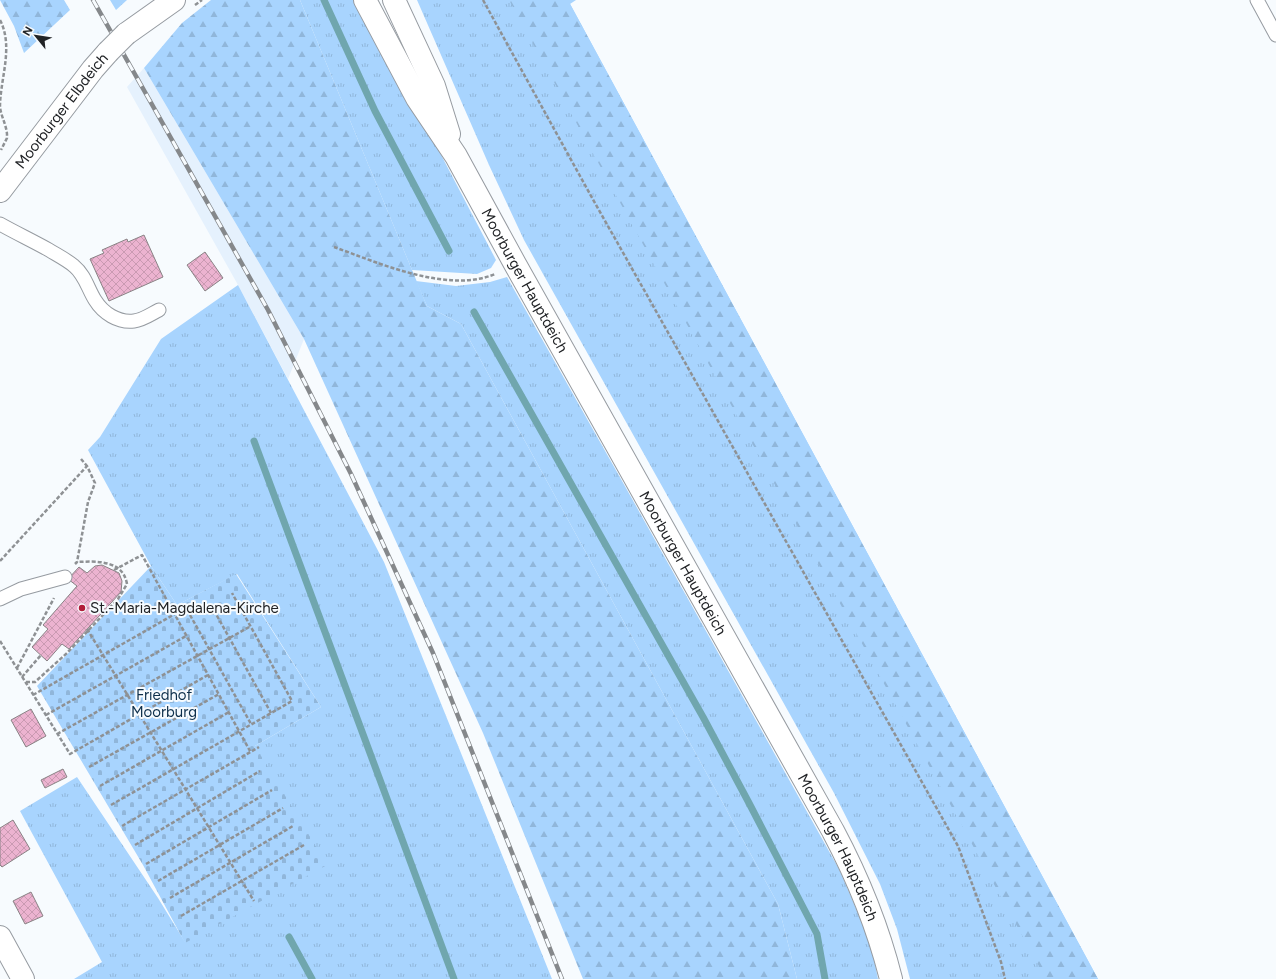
<svg xmlns="http://www.w3.org/2000/svg" width="1276" height="979" font-family="Figtree,sans-serif">
<style>
.built{fill:#e5f1fd}
.grass{fill:url(#grass-tufts)}
.forest{fill:url(#forest-firs)}
.cemetery{fill:url(#cemetery-stones)}
.lines{fill:none;stroke-linecap:round;stroke-linejoin:round}
.stream{stroke:#70a6ae;stroke-width:7}
.building{fill:url(#building-cross-hatch);stroke:#898285}
.service-casing{stroke:#969ba1;stroke-width:15}
.minor-casing{stroke:#969ba1;stroke-width:24}
.secondary-casing{stroke:#969ba1;stroke-width:24}
.path{stroke:#8e9194;stroke-width:2.5;stroke-dasharray:4 2;stroke-linecap:butt}
.service{stroke:#fff;stroke-width:13}
.minor{stroke:#fff;stroke-width:22}
.secondary{stroke:#fff;stroke-width:22}
.rail-casing{stroke:#85888b;stroke-width:4.5}
.rail{stroke:#f7fbfe;stroke-width:3;stroke-dasharray:9;stroke-linecap:butt}
.minor-bridge-casing{stroke:#969ba1;stroke-width:24;stroke-linecap:butt}
.minor-bridge{stroke:#fff;stroke-width:22}
.poi-dot{fill:#b11d39;stroke:#f7fbfe;stroke-width:1.5}
.labels{text-anchor:middle;stroke-width:4;stroke-linejoin:round;paint-order:stroke}
.street-label{font-size:15px;fill:#212326;stroke:#f7fbfe}
.poi-label{font-size:15px;fill:#212326;stroke:#f7fbfe;text-anchor:start}
.park-label{font-size:15px;fill:#0d2f4b;stroke:#f7fbfe}
</style>
<defs>
<pattern id="grass-tufts" width="24" height="20" patternUnits="userSpaceOnUse"><rect width="24" height="20" fill="#a8d4fe"/><path d="M3 7l-1-3M5 7V3M7 7l1-3M15 17l-1-3M17 17v-4M19 17l1-3" fill="none" stroke="#90b6da"/></pattern>
<pattern id="forest-firs" width="22" height="20" patternUnits="userSpaceOnUse"><rect width="22" height="20" fill="#a8d4fe"/><path d="M5 1l3.5 6h-7zM16 11l3.5 6h-7z" fill="#90b6da"/></pattern>
<pattern id="cemetery-stones" width="16" height="16" patternUnits="userSpaceOnUse"><rect width="16" height="16" fill="#a8d4fe"/><path d="M2 7V4a2 2 0 0 1 4 0v3zM10 15v-3a2 2 0 0 1 4 0v3z" fill="#90b6da"/></pattern>
<pattern id="building-cross-hatch" width="8" height="8" patternUnits="userSpaceOnUse"><rect width="8" height="8" fill="#ecb3d0"/><path d="M0 0l8 8M0 8l8-8" fill="none" stroke="#ca9ab2"/></pattern>
</defs>
<rect width="100%" height="100%" fill="#f7fbfe"/>
<path class="built" d="M 144,68 L 304,339 L 288,379 L 238,285 L 127,87 Z"/>
<path class="grass" d="M 110,0 L 127,0 L 116,10 Z
M 300,0 L 356,0 L 426,126 L 496,260 L 491,268 L 477,274 L 412,270 Z
M 417,0 L 568,0 L 1098,979 L 910,979 L 897,929 L 880,884 L 834,793 L 524,240 L 489,165 Z
M 507,277 L 626,488 L 839,869 C 854,904 872,941 878,979 L 797,979 L 778,904 L 461,324 L 427,306 L 416,281 L 456,286 L 490,282 Z
M 238,285 L 384,562 L 552,979 L 74,979 L 102,962 L 20,811 L 77,777 L 158,898 L 185,942 L 255,746 L 321,707 L 237,574 L 177,605 L 151,566 L 88,450 L 100,437 L 161,339 Z"/>
<path class="forest" d="M 0,0 L 64,0 L 70,10 L 24,53 L 14,26 Z
M 211,0 L 300,0 L 427,306 L 461,324 L 778,904 L 797,979 L 583,979 L 483,733 L 304,339 L 144,68 L 182,23 Z
M 509,0 L 576,0 L 570,4 L 1098,979 L 1046,979 Z"/>
<path class="cemetery" d="M 151,566 L 177,605 L 236,574 L 321,707 L 255,746 L 327,865 L 185,943 L 143,865 L 37,686 Z"/>
<g class="lines">
<path class="stream" d="M 324,0 L 375,111 L 449,251
M 474,312 L 703,717 L 749,803 L 817,934 L 825,979
M 254,441 L 454,979
M 289,937 L 312,979"/>
</g>
<path class="building" d="M 144,235 L 163,277 L 109,301 L 90,259 L 104,253 L 102,250 L 127,239 L 128,242 Z
M 205,252 L 223,278 L 205,291 L 187,265 Z
M 102,565 L 119,573 L 122,581 L 121,592 L 69,649 L 62,644 L 47,661 L 32,647 L 48,629 L 43,625 L 77,586 L 68,579 L 79,567 L 87,573 L 95,566 Z
M 31,709 L 46,736 L 26,747 L 11,720 Z
M 63,769 L 67,777 L 45,788 L 41,780 Z
M 13,820 L 30,849 L 2,867 L 0,865 L 0,828 Z
M 31,892 L 43,916 L 25,924 L 13,901 Z"/>
<g class="lines">
<g class="service-casing">
<path id="service" d="M 1257,0 L 1276,35
M 0,224 C 16,233 33,241 49,250 C 57,255 67,260 74,266 C 85,275 88,289 95,300 C 103,313 118,323 134,321 C 143,320 151,314 159,310
M 0,599 L 21,589 L 65,577"/>
</g>
<g class="minor-casing">
<g id="minor">
<path d="M 126,34 L 174,0"/>
<path id="s1" d="M 0,191 L 93,69 L 108,52"/>
<path d="M 0,937 L 23,979"/>
</g>
</g>
<g class="secondary-casing">
<g id="secondary">
<path id="s2" d="M 365,0 L 417,98 L 456,156 L 515,264 L 833,831 C 858,878 878,927 891,979"/>
<path d="M 394,0 L 434,86 L 449,134"/>
</g>
</g>
<path class="path" d="M 483,0 L 591,196 L 958,846 L 1001,962 L 1005,979
M 195,5 L 202,0
M 0,20 C 14,47 0,79 0,107 C 1,116 6,124 7,134 L 7,138 L 1,150
M 334,247 C 379,263 448,294 495,274
M 81,459 L 87,466
M 0,561 L 87,466 L 95,483 L 88,502 L 77,562 L 75,564
M 114,570 L 142,555 L 250,751
M 211,605 L 271,713
M 190,615 L 251,724
M 87,629 L 254,901
M 0,641 L 70,754 L 208,675
M 17,668 L 54,598
M 22,677 L 41,655
M 26,682 L 35,682 L 67,653 L 118,599 L 127,584 C 123,560 97,561 77,562
M 33,695 L 175,614
M 46,715 L 186,636
M 57,734 L 251,626
M 89,767 L 219,694
M 100,786 L 229,712
M 111,805 L 292,701 L 232,593
M 122,826 L 259,747
M 135,845 L 260,771
M 146,864 L 272,790
M 158,881 L 283,808
M 170,898 L 293,826
M 181,916 L 304,845"/>
<use href="#service" class="service"/>
<use href="#minor" class="minor"/>
<use href="#secondary" class="secondary"/>
<g class="rail-casing">
<path id="rail" d="M 93,0 L 268,310 L 351,474 L 433,653 L 562,979"/>
</g>
<use href="#rail" class="rail"/>
<g class="minor-bridge-casing">
<path id="minor-bridge" d="M 108,52 L 126,34"/>
</g>
<use href="#minor-bridge" class="minor-bridge"/>
</g>
<circle class="poi-dot" cx="82" cy="608" r="4"/>
<g class="labels">
<g class="street-label">
<text dy="5" stroke="none"><textPath href="#s1" startOffset="101">Moorburger Elbdeich</textPath></text>
<text dy="5" stroke="none"><textPath href="#s2" startOffset="323">Moorburger Hauptdeich</textPath></text>
<text dy="5" stroke="none"><textPath href="#s2" startOffset="647">Moorburger Hauptdeich</textPath></text>
<text dy="5" stroke="none"><textPath href="#s2" startOffset="971">Moorburger Hauptdeich</textPath></text>
</g>
<g class="poi-label">
<text x="90" y="613">St.-Maria-Magdalena-Kirche</text>
</g>
<g class="park-label">
<text x="164" y="700">Friedhof<tspan x="164" dy="17">Moorburg</tspan></text>
</g>
</g>
<g transform="translate(36 36) rotate(300)" stroke="#f7fbfe" stroke-width="3" paint-order="stroke">
<path d="M0-3L7 15L0 10L-7 15Z" fill="#212326"/>
<text y="-6" font-size="11" font-weight="bold" text-anchor="middle" fill="#212326">N</text>
</g>
</svg>
